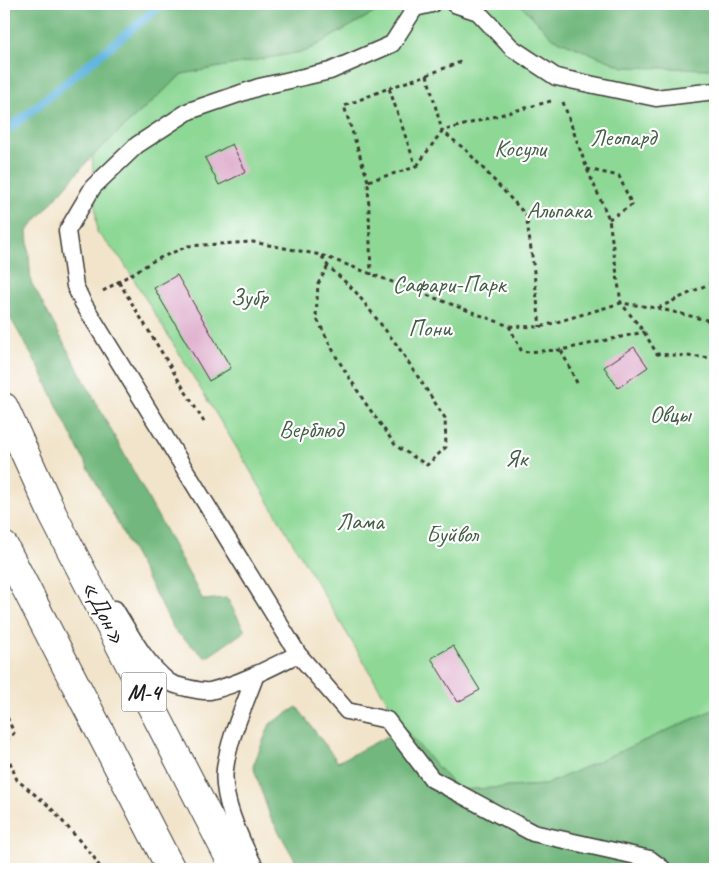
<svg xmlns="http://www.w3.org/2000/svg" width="719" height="873" font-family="Caveat,sans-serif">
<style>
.green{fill:#8dd895;stroke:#547a58}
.forest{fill:#72b87e;stroke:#476a4d}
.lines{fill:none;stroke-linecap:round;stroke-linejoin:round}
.stream{stroke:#62b5dd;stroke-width:9}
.building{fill:#e1b4d0}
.service-casing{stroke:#3c3a36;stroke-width:19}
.trunk-casing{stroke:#3c3a36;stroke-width:30}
.path{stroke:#3c3a36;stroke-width:3;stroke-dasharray:4 4;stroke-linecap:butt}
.service{stroke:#fff;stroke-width:16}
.trunk{stroke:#fff;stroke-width:28}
.labels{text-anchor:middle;stroke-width:4.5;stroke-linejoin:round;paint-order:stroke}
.shield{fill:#fff;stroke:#606060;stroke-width:1}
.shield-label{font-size:22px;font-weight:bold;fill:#1c1c1c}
.park-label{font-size:24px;fill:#445e46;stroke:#fff}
.street-label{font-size:24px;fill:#1c1c1c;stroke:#fff}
</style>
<rect width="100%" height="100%" fill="#fff"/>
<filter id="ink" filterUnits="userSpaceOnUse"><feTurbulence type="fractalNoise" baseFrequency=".02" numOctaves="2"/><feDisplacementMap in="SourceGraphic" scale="10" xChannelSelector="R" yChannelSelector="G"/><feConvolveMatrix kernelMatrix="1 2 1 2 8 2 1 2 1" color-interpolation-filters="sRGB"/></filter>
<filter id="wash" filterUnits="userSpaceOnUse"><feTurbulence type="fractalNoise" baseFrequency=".0096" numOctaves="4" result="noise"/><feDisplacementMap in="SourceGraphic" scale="20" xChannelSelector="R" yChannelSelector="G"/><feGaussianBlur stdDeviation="1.12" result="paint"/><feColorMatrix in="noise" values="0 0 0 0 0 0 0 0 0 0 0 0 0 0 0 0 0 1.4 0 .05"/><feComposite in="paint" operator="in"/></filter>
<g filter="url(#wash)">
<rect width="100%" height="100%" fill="#f1e4ca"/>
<path class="green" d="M 384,4 L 520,4 L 553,38 L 624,67 L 715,69 L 715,709 L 545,785 L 458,790 L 403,728 L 241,455 L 122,260 L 97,232 L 92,156 L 182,74 L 306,51 L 377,11 Z"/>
<path class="forest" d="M 4,4 L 384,4 L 377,11 L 306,51 L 182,74 L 92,156 L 27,231 L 31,282 L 203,600 L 227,598 L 245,631 L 206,658 L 175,631 L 75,443 L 39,368 L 4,307 Z
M 520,4 L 715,4 L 715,69 L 624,67 L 553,38 Z
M 297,707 L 338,762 L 403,728 L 458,790 L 545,785 L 715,709 L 715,869 L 300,869 L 270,816 L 253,766 L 270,724 Z"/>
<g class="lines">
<path class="stream" d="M 4,133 L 160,6 L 168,4"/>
</g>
<g id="blocks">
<path class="building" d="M 232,144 L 246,172 L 219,185 L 205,158 Z
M 177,275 L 231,368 L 209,381 L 154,288 Z
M 634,347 L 648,367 L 618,388 L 604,367 Z
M 453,646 L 480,690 L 458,702 L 431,658 Z"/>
</g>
</g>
<g filter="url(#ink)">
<use href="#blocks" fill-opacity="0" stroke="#3c3a36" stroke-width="1"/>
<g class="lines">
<g class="service-casing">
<path id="service" d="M 432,4 L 415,8 L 392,44 L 330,71 L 259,87 L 189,111 L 137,145 L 93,187 L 67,231 L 75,286 L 83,303 L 298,654 L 347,711 L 387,720 L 432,779 L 533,833 L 650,859 L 663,869
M 454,4 L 478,12 L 512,48 L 556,77 L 656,98 L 715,91
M 115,609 C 130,634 145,663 169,682 C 175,686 202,692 210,691 C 240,684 270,668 298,654
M 256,674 C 245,705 229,736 225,769 C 221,799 242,843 256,869"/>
</g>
<g class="trunk-casing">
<path id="trunk" d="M 4,407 L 53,515 L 235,869
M 4,546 L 171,869"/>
</g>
<path class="path" d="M 4,8 L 18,4
M 427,75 L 463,61
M 389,88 L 427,75 L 442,131 L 467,151 L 526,215 L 533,263 L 540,327
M 563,102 L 587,169 L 609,219 L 621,303 L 644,332 L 657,354 L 715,358
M 417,166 L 442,131 L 551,101
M 587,169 L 619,176 L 632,205 L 609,219
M 368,181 L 344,106 L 389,88 L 416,167 L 368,181 L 371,275
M 322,257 L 328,266 L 355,291 L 397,345 L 426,389 L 445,418 L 446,447 L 427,465 L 396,446 L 364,401 L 337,358 L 316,317 L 318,284 L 328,266
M 119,282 L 204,422
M 103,291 L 155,260 L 188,246 L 253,242 L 321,255 L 509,326 L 540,327 L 621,303 L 657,308 L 715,322
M 658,308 L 715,281
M 509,326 L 522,352 L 561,350
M 577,383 L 561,350 L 644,332
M 4,710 L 14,733 L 4,743
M 4,747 L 17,780 L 50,807 L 93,856 L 101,869"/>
<use href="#service" class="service"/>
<use href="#trunk" class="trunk"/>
</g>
</g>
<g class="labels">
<rect class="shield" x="121.5" y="672.5" width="45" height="39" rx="4"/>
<g class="shield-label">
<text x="144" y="700">М-4</text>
</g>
<g class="park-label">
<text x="623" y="145">Леопард</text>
<text x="520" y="156">Косули</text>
<text x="559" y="218">Альпака</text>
<text x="449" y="292">Сафари-Парк</text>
<text x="249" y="305">Зубр</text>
<text x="430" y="336">Пони</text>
<text x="670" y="422">Овцы</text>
<text x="311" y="437">Верблюд</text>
<text x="516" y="466">Як</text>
<text x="360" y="529">Лама</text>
<text x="452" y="542">Буйвол</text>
</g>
<g class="street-label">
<text transform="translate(104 612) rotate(63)" y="8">«Дон»</text>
</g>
</g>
<rect width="719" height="873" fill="none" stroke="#fff" stroke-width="20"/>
</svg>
